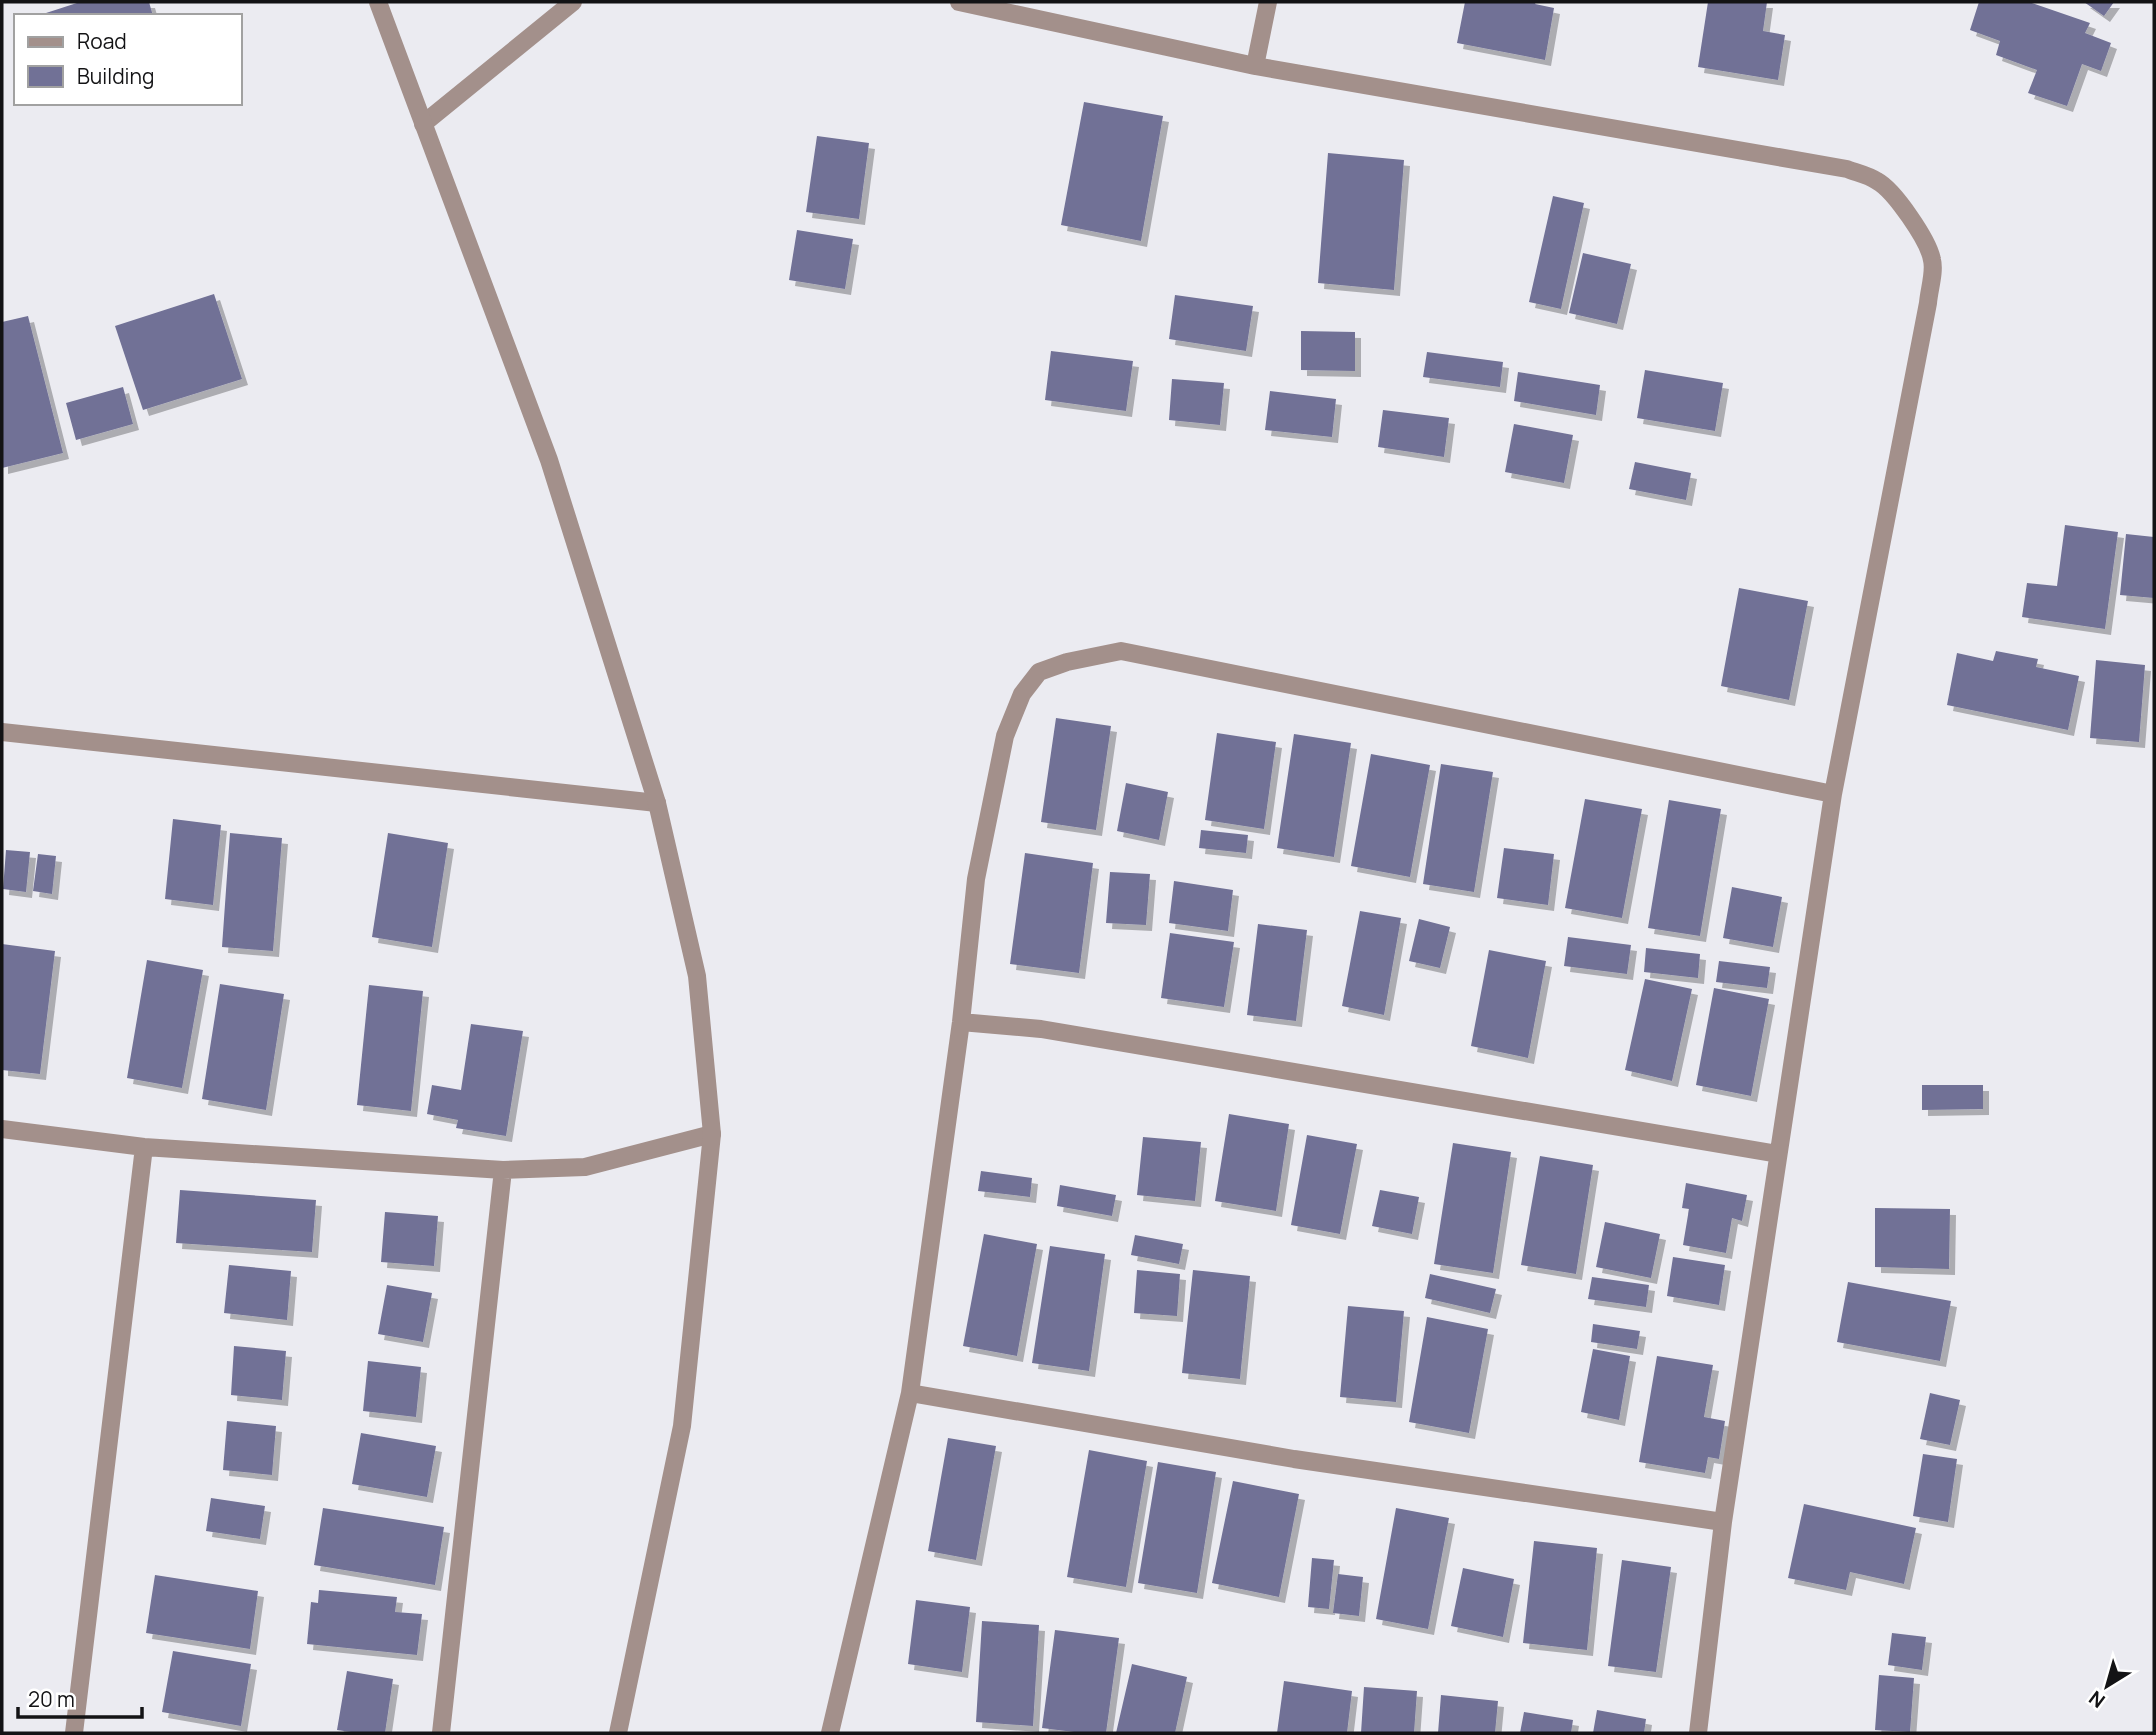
<svg xmlns="http://www.w3.org/2000/svg" width="2156" height="1735" font-family="Manrope,sans-serif">
<style>
.building{fill:#717196;filter:url(#shadow)}
.lines{fill:none;stroke-linecap:round;stroke-linejoin:round}
.minor{stroke:#a3908b;stroke-width:18}
.tertiary{stroke:#a3908b;stroke-width:18}
</style>
<defs>
<filter id="shadow"><feDropShadow dx="6" dy="6" stdDeviation="0" flood-color="#0004"/></filter>
</defs>
<rect width="100%" height="100%" fill="#ebebf1"/>
<path class="building" d="M 80,2 L 149,2 L 153,16 L 47,16 L 46,13 Z
M 1465,2 L 1536,2 L 1535,4 L 1554,8 L 1545,60 L 1457,43 Z
M 1708,2 L 1767,2 L 1763,31 L 1785,35 L 1778,80 L 1698,67 Z
M 1979,2 L 2029,2 L 2090,23 L 2085,33 L 2111,43 L 2101,71 L 2082,64 L 2067,106 L 2028,93 L 2037,70 L 1996,55 L 2000,41 L 1970,30 Z
M 2084,2 L 2114,2 L 2104,16 Z
M 1084,102 L 1163,116 L 1141,241 L 1061,225 Z
M 817,136 L 869,143 L 859,219 L 806,212 Z
M 1328,153 L 1404,160 L 1394,290 L 1318,283 Z
M 1553,196 L 1584,203 L 1561,309 L 1529,302 Z
M 797,230 L 853,239 L 845,289 L 789,280 Z
M 1583,253 L 1631,264 L 1617,324 L 1569,313 Z
M 214,294 L 242,379 L 143,410 L 115,326 Z
M 1175,295 L 1253,306 L 1246,351 L 1169,339 Z
M 28,316 L 63,453 L 2,468 L 2,322 Z
M 1301,331 L 1355,332 L 1355,371 L 1301,370 Z
M 1051,351 L 1133,361 L 1126,411 L 1045,400 Z
M 1427,352 L 1503,362 L 1500,387 L 1423,377 Z
M 1645,370 L 1723,383 L 1715,431 L 1637,418 Z
M 1518,372 L 1600,385 L 1596,415 L 1514,401 Z
M 1172,379 L 1224,383 L 1220,425 L 1169,420 Z
M 123,387 L 133,424 L 76,440 L 66,403 Z
M 1270,391 L 1336,399 L 1332,437 L 1265,430 Z
M 1383,410 L 1449,418 L 1444,457 L 1378,447 Z
M 1514,424 L 1573,435 L 1564,483 L 1505,472 Z
M 1635,462 L 1691,473 L 1686,500 L 1629,489 Z
M 2065,525 L 2118,532 L 2105,629 L 2022,617 L 2027,583 L 2057,586 Z
M 2126,534 L 2154,537 L 2154,598 L 2120,595 Z
M 1739,588 L 1808,601 L 1789,700 L 1721,686 Z
M 1996,651 L 2038,659 L 2036,667 L 2079,676 L 2068,730 L 1947,705 L 1957,653 L 1993,661 Z
M 2096,660 L 2145,665 L 2139,742 L 2090,738 Z
M 1056,718 L 1111,726 L 1096,830 L 1041,822 Z
M 1217,733 L 1276,742 L 1264,829 L 1205,820 Z
M 1294,734 L 1351,743 L 1334,857 L 1277,848 Z
M 1371,754 L 1430,765 L 1410,877 L 1351,866 Z
M 1441,764 L 1493,772 L 1474,892 L 1423,884 Z
M 1126,783 L 1168,792 L 1159,840 L 1117,831 Z
M 1585,799 L 1642,809 L 1622,918 L 1565,908 Z
M 1669,800 L 1721,809 L 1700,936 L 1648,928 Z
M 173,819 L 221,825 L 213,905 L 165,899 Z
M 1201,830 L 1248,835 L 1246,853 L 1199,848 Z
M 230,833 L 282,838 L 273,951 L 222,947 Z
M 388,833 L 448,843 L 432,947 L 372,937 Z
M 1504,848 L 1554,854 L 1548,905 L 1497,898 Z
M 6,850 L 30,852 L 26,892 L 3,889 Z
M 1025,853 L 1093,863 L 1079,973 L 1010,964 Z
M 38,854 L 56,856 L 52,894 L 33,891 Z
M 1110,872 L 1150,874 L 1146,925 L 1106,923 Z
M 1174,881 L 1233,890 L 1228,931 L 1169,923 Z
M 1732,887 L 1782,897 L 1773,947 L 1723,938 Z
M 1360,911 L 1401,918 L 1384,1015 L 1342,1006 Z
M 1419,919 L 1450,927 L 1440,968 L 1409,961 Z
M 1258,924 L 1307,930 L 1296,1021 L 1247,1015 Z
M 1170,933 L 1234,942 L 1224,1007 L 1161,998 Z
M 1568,937 L 1631,945 L 1627,974 L 1564,966 Z
M 2,944 L 55,951 L 40,1074 L 2,1070 Z
M 1646,948 L 1700,954 L 1698,978 L 1644,972 Z
M 1489,950 L 1546,961 L 1528,1058 L 1471,1046 Z
M 147,960 L 203,970 L 182,1088 L 127,1078 Z
M 1719,961 L 1770,967 L 1767,988 L 1716,982 Z
M 1645,979 L 1692,989 L 1672,1081 L 1625,1070 Z
M 220,984 L 284,994 L 266,1110 L 202,1099 Z
M 369,985 L 423,991 L 411,1111 L 357,1105 Z
M 1714,988 L 1769,999 L 1751,1096 L 1696,1085 Z
M 471,1024 L 523,1031 L 506,1136 L 456,1128 L 458,1120 L 427,1114 L 432,1085 L 461,1090 Z
M 1922,1085 L 1983,1085 L 1983,1109 L 1922,1110 Z
M 1229,1114 L 1289,1124 L 1276,1211 L 1215,1201 Z
M 1307,1135 L 1357,1144 L 1340,1234 L 1291,1225 Z
M 1143,1137 L 1201,1142 L 1195,1201 L 1137,1195 Z
M 1453,1143 L 1511,1152 L 1493,1273 L 1434,1264 Z
M 1540,1156 L 1593,1165 L 1576,1274 L 1521,1265 Z
M 981,1171 L 1032,1178 L 1030,1197 L 978,1191 Z
M 1686,1183 L 1747,1195 L 1742,1221 L 1732,1218 L 1726,1253 L 1683,1245 L 1689,1209 L 1682,1208 Z
M 1060,1185 L 1116,1195 L 1112,1216 L 1057,1206 Z
M 180,1190 L 316,1200 L 312,1252 L 176,1243 Z
M 1380,1190 L 1419,1197 L 1412,1234 L 1372,1226 Z
M 1875,1208 L 1950,1209 L 1949,1269 L 1875,1267 Z
M 385,1212 L 438,1216 L 434,1266 L 381,1262 Z
M 1605,1222 L 1660,1234 L 1651,1278 L 1596,1267 Z
M 984,1234 L 1037,1244 L 1017,1356 L 963,1346 Z
M 1135,1235 L 1183,1244 L 1179,1264 L 1131,1255 Z
M 1050,1246 L 1105,1254 L 1089,1371 L 1032,1363 Z
M 1673,1257 L 1725,1265 L 1719,1305 L 1667,1296 Z
M 229,1265 L 291,1271 L 287,1320 L 224,1313 Z
M 1137,1270 L 1180,1274 L 1177,1316 L 1134,1313 Z
M 1193,1270 L 1250,1276 L 1240,1379 L 1182,1373 Z
M 1430,1274 L 1496,1289 L 1490,1313 L 1425,1298 Z
M 1592,1277 L 1649,1285 L 1646,1307 L 1588,1299 Z
M 1848,1282 L 1951,1301 L 1940,1361 L 1837,1342 Z
M 387,1285 L 432,1293 L 423,1342 L 378,1334 Z
M 1348,1306 L 1404,1311 L 1396,1402 L 1340,1397 Z
M 1427,1317 L 1488,1329 L 1469,1433 L 1409,1422 Z
M 1593,1324 L 1640,1331 L 1637,1349 L 1591,1342 Z
M 234,1346 L 286,1351 L 282,1400 L 231,1395 Z
M 1593,1349 L 1630,1356 L 1619,1420 L 1581,1412 Z
M 1657,1356 L 1713,1365 L 1704,1417 L 1725,1421 L 1719,1459 L 1708,1457 L 1705,1473 L 1639,1462 Z
M 368,1361 L 421,1367 L 416,1417 L 363,1411 Z
M 1930,1393 L 1960,1400 L 1950,1445 L 1920,1439 Z
M 227,1421 L 276,1426 L 272,1475 L 223,1470 Z
M 361,1433 L 436,1446 L 427,1497 L 352,1484 Z
M 948,1438 L 996,1446 L 976,1560 L 928,1551 Z
M 1089,1450 L 1147,1461 L 1126,1587 L 1067,1577 Z
M 1923,1454 L 1957,1459 L 1948,1522 L 1913,1516 Z
M 1158,1462 L 1216,1472 L 1197,1593 L 1138,1583 Z
M 1233,1481 L 1299,1494 L 1279,1597 L 1212,1583 Z
M 211,1498 L 265,1506 L 260,1539 L 206,1531 Z
M 1804,1504 L 1916,1528 L 1904,1584 L 1850,1572 L 1846,1590 L 1788,1578 Z
M 323,1508 L 444,1527 L 435,1585 L 314,1565 Z
M 1396,1508 L 1449,1518 L 1428,1629 L 1376,1619 Z
M 1534,1541 L 1597,1548 L 1587,1650 L 1523,1643 Z
M 1312,1558 L 1334,1560 L 1329,1609 L 1308,1607 Z
M 1622,1560 L 1671,1567 L 1656,1672 L 1608,1666 Z
M 1463,1568 L 1514,1579 L 1503,1637 L 1451,1626 Z
M 1338,1574 L 1363,1577 L 1359,1616 L 1333,1613 Z
M 155,1575 L 258,1591 L 250,1649 L 146,1633 Z
M 319,1590 L 397,1597 L 395,1612 L 422,1614 L 417,1655 L 307,1644 L 311,1602 L 318,1603 Z
M 916,1600 L 970,1607 L 962,1672 L 908,1664 Z
M 982,1621 L 1039,1625 L 1033,1726 L 976,1722 Z
M 1055,1630 L 1119,1638 L 1106,1733 L 1082,1733 L 1042,1728 Z
M 1892,1633 L 1926,1637 L 1922,1670 L 1888,1665 Z
M 173,1651 L 251,1664 L 241,1726 L 162,1712 Z
M 1132,1664 L 1187,1677 L 1175,1733 L 1116,1733 Z
M 347,1671 L 393,1679 L 385,1733 L 358,1733 L 337,1730 Z
M 1879,1675 L 1914,1678 L 1910,1732 L 1875,1730 Z
M 1284,1681 L 1352,1691 L 1347,1733 L 1277,1733 Z
M 1364,1687 L 1417,1691 L 1414,1733 L 1361,1733 Z
M 1441,1695 L 1498,1701 L 1495,1733 L 1438,1733 Z
M 1597,1710 L 1646,1719 L 1644,1733 L 1593,1733 Z
M 1524,1712 L 1573,1720 L 1571,1733 L 1520,1733 Z"/>
<g class="lines">
<path class="minor" d="M 959,2 L 1255,66 L 1847,169 C 1857,173 1868,175 1877,181 C 1894,190 1929,241 1932,260 C 1935,272 1929,290 1928,303 L 1833,794 L 1723,1522 L 1698,1733
M 1255,66 L 1268,2
M 423,124 L 573,2
M 2,732 L 657,803
M 961,1022 L 1041,1029 L 1778,1154
M 2,1129 L 144,1147 L 503,1170 L 585,1167 L 712,1134
M 910,1393 L 1294,1459 L 1723,1522
M 74,1733 L 144,1147
M 441,1733 L 503,1170
M 830,1733 L 910,1393 L 961,1022 L 976,879 L 1005,736 L 1022,694 L 1039,672 L 1067,662 L 1121,651 L 1833,794"/>
<path class="tertiary" d="M 378,2 L 549,460 L 657,803 L 697,976 L 712,1134 L 682,1426 L 618,1733"/>
</g>
<rect width="2156" height="1735" fill="none" stroke="#131315" stroke-width="7"/>
<rect x="14" y="14" width="228" height="91" fill="#ffffff" stroke="#a1a1a1" stroke-width="2"/>
<rect x="28" y="37" width="35" height="10" fill="#a3908b" stroke="#a1a1a1" stroke-width="2"/>
<text x="77" y="49" font-size="21" fill="#131315">Road</text>
<rect x="28" y="66" width="35" height="21" fill="#717196" stroke="#a1a1a1" stroke-width="2"/>
<text x="77" y="84" font-size="21" fill="#131315">Building</text>
<g transform="translate(2107 1686) rotate(217)" stroke="#ffffff" stroke-width="5" paint-order="stroke">
<path d="M0-5L12 26L0 18L-12 26Z" fill="#131315"/>
<text y="-10" font-size="19" font-weight="bold" text-anchor="middle" fill="#131315">N</text>
</g>
<path d="M18 1707v10h124v-10" fill="none" stroke="#131315" stroke-width="3.5"/>
<text x="28" y="1707" font-size="21" fill="#131315" stroke="#ffffff" stroke-width="5" paint-order="stroke">20 m</text>
</svg>
